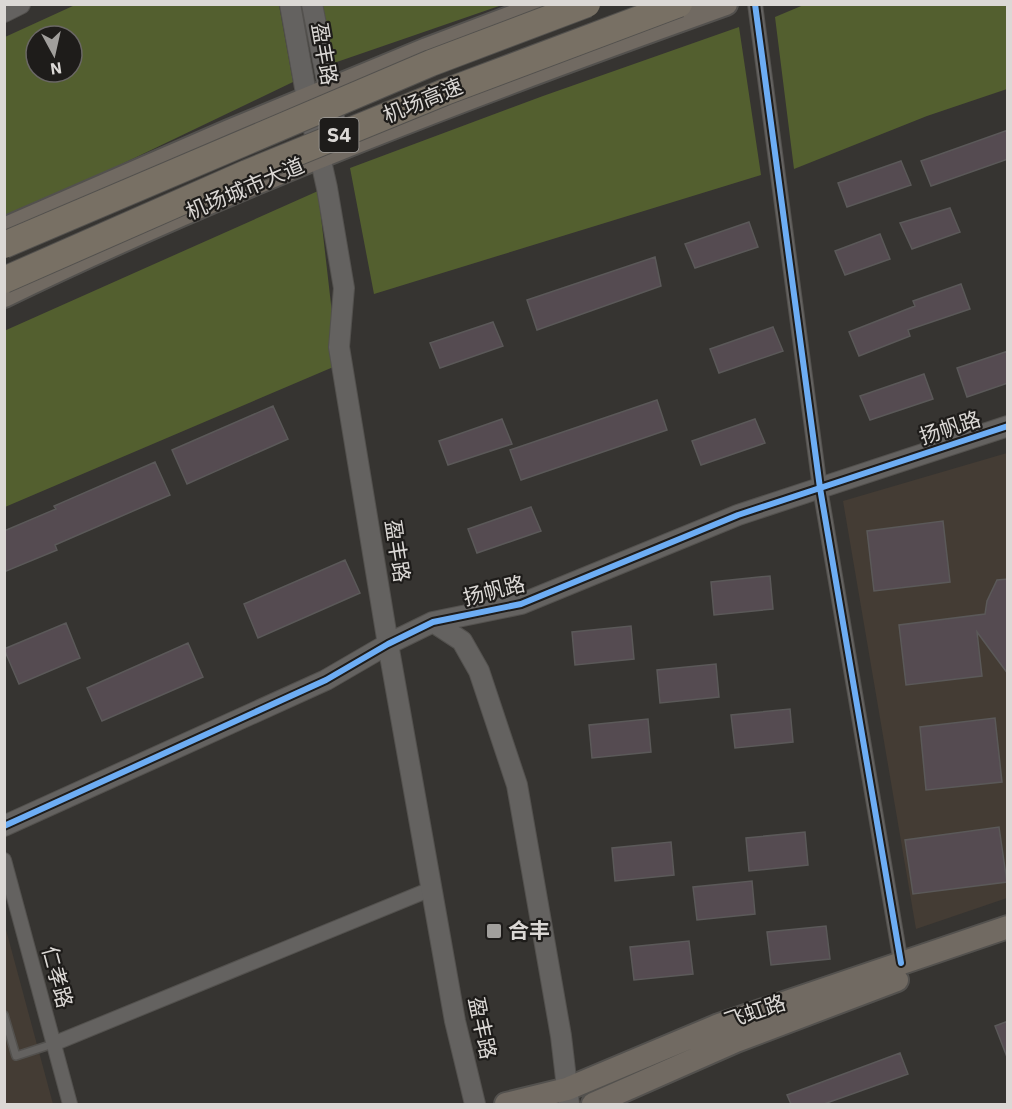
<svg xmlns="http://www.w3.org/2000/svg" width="1012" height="1109" font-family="'IBM Plex Sans','Noto Sans SC',sans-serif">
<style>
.built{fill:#443c34}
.green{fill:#535f2f;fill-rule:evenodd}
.building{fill:#554b51;stroke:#5b5959;stroke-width:1.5}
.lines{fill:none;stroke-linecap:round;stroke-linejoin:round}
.lane-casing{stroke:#53514e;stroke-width:10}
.street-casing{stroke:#53514e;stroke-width:16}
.secondary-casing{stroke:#53514e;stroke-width:22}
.primary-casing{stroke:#53514e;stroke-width:26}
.lane{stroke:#646260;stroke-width:7}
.street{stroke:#646260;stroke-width:14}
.secondary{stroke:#646260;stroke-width:20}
.primary{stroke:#716a62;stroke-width:22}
.highway-bridge-casing{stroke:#53514e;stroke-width:28;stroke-linecap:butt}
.highway-bridge{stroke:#787064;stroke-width:26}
.cycleway-casing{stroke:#1e1c1a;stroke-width:10}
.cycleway{stroke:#6dadf4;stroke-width:6}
.poi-dot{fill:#a19f9c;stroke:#1e1c1a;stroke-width:2}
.labels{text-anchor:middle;stroke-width:4.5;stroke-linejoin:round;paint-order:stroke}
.shield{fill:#1e1c1a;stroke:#a2a09d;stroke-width:1.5}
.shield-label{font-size:20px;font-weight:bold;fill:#dbd8d5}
.street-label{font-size:21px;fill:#dbd8d5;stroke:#1e1c1a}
.poi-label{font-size:21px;font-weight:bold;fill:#dbd8d5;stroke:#1e1c1a;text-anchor:start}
</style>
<rect width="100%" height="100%" fill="#363431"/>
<path class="built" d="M 1007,453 L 1007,898 L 916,929 L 843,501 Z
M 5,926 L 53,1104 L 5,1104 Z"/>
<path class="green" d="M 321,4 L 502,5 L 331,64 Z
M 806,4 L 1007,5 L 1007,89 L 927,116 L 794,169 L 775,17 Z
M 75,5 L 279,5 L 293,82 L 5,220 L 5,37 ZM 36,36 L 72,36 L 72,72 L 36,72 Z
M 739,27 L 761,175 L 374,294 L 350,168 L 543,96 Z
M 318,191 L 338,365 L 5,507 L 4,331 Z"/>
<path class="building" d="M 1008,130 L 1008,159 L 931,186 L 921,161 Z
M 901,161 L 911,185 L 847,207 L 838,183 Z
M 950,208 L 960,232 L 912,249 L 900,223 Z
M 749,222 L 758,247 L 695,268 L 685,244 Z
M 880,234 L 890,259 L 845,275 L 835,251 Z
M 655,257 L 661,286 L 537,330 L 527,300 Z
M 961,284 L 970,309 L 908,330 L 910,336 L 859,356 L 849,332 L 915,306 L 913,301 Z
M 493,322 L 503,346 L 440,368 L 430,343 Z
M 773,327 L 783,351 L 719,373 L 710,349 Z
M 1008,351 L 1008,383 L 967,397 L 957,368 Z
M 924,374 L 933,399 L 870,420 L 860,396 Z
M 657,400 L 667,430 L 521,480 L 510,450 Z
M 273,406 L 288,439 L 187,484 L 172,450 Z
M 502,419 L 512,444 L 448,465 L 439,441 Z
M 755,419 L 765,443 L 701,465 L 692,441 Z
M 155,462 L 170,495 L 55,545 L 57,550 L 4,572 L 4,531 L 56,509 L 54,506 Z
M 531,507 L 541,531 L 477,553 L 468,529 Z
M 943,521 L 950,582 L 874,591 L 867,531 Z
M 345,560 L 360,593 L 258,638 L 244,604 Z
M 770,576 L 773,609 L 714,615 L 711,582 Z
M 1008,579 L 1008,674 L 977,632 L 982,676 L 906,685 L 899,625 L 985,614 L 987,601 L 997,580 Z
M 66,623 L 80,658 L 19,684 L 4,649 Z
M 631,626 L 634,659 L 575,665 L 572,632 Z
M 188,643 L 203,677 L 102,721 L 87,688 Z
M 716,664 L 719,697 L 660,703 L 657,670 Z
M 790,709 L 793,742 L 735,748 L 731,715 Z
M 995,718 L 1002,782 L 926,790 L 920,727 Z
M 648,719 L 651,752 L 592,758 L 589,725 Z
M 999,827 L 1007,882 L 913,894 L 905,840 Z
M 805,832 L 808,865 L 749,871 L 746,838 Z
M 671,842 L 674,875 L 615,881 L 612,848 Z
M 752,881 L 755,914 L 697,920 L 693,887 Z
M 826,926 L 830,959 L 771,965 L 767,932 Z
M 689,941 L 693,974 L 634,980 L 630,947 Z
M 1008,1021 L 1008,1057 L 1007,1057 L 995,1026 Z
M 900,1053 L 908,1074 L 824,1104 L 791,1104 L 787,1095 Z"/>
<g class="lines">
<g class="lane-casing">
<path id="lane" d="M 4,1015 L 16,1056 L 53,1044"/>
</g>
<g class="street-casing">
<path id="street" d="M 755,4 L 820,488 L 901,963
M 4,860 L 70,1104
M 53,1044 L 431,889"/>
</g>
<g class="secondary-casing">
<path id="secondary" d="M 290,4 L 307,99 L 327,188 L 344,288 L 339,347 L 388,644 L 455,1021 L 475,1104
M 312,4 L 340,149
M 4,12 L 20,4
M 433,622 L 462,641 L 479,671 L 517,785 L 561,1036 L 569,1104
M 4,826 L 326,680 L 388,644 L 433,622 L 521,604 L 738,515 L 1008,426"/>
</g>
<g class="primary-casing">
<path id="primary" d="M 4,229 L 229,131 L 427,49 L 546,4
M 4,296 C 238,183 482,91 726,4
M 506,1104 L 567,1089 L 719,1025 L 1008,927
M 593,1104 L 736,1041 L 897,980"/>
</g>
<use href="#lane" class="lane"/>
<use href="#street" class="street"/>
<use href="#secondary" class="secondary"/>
<use href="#primary" class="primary"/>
<g class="highway-bridge-casing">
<path id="highway-bridge" d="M 4,245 L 431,63 L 587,4
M 4,280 L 247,173 L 445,92 L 679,4"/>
</g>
<use href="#highway-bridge" class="highway-bridge"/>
<g class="cycleway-casing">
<path id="cycleway" d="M 755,4 L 820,488 L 901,963
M 4,826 L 326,680 L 388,644 L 433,622 L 521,604 L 738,515 L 1008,426"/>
</g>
<use href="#cycleway" class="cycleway"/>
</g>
<rect class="poi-dot" x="486" y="923" width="16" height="16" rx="3"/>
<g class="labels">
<rect class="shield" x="319.5" y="118" width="39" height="34" rx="4.5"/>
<g class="shield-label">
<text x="339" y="142">S4</text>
</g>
<g class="street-label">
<text transform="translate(324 54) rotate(80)" y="7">盈丰路</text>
<text transform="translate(423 101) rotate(-22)" y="7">机场高速</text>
<text transform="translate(245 189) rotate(-23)" y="7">机场城市大道</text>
<text transform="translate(950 428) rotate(-18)" y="7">扬帆路</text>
<text transform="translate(397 551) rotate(81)" y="7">盈丰路</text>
<text transform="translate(494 591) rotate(-14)" y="7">扬帆路</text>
<text transform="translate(57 977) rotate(75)" y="7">仁孝路</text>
<text transform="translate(755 1012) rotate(-19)" y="7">飞虹路</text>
<text transform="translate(482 1028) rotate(78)" y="7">盈丰路</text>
</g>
<g class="poi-label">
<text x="508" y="938">合丰</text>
</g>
</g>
<rect width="1012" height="1109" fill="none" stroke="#dbd8d5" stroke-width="12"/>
<g transform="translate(54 54) rotate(172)"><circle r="28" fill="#1e1c1a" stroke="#6a6765" stroke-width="1.5"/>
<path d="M0-4.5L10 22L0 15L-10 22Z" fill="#a19f9c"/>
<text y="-9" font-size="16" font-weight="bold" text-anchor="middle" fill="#dbd8d5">N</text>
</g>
</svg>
